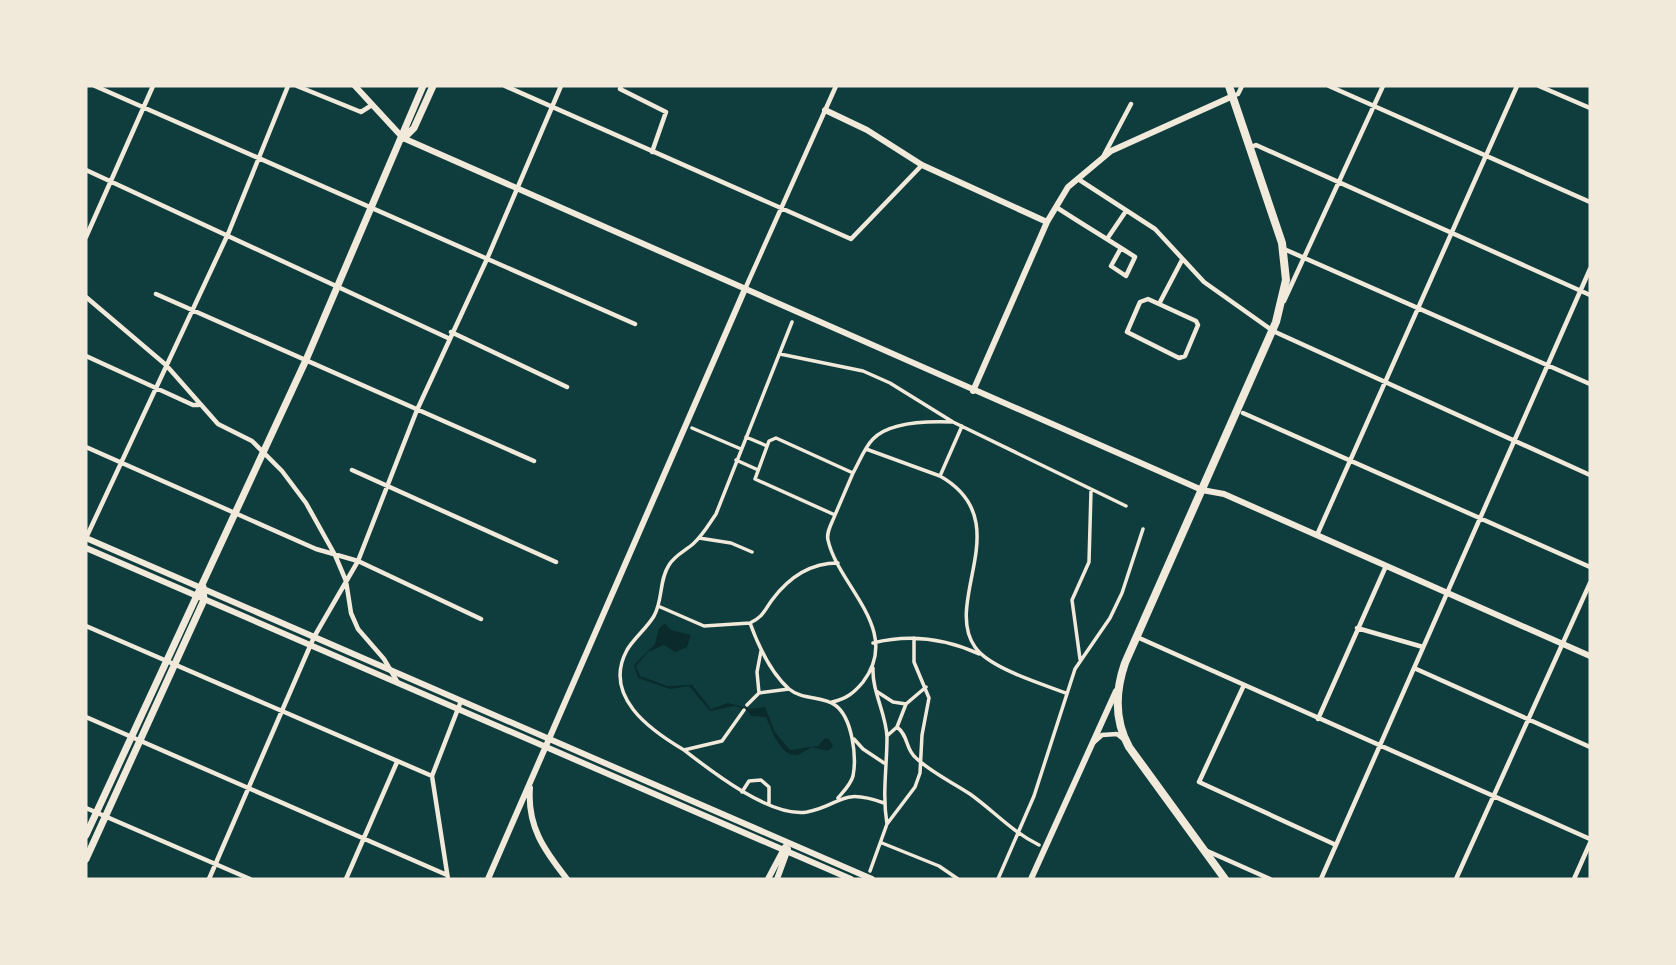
<svg xmlns="http://www.w3.org/2000/svg" width="1676" height="965" font-family="Lato,sans-serif">
<style>
.water{fill:#0a2a2b}
.lines{fill:none;stroke-linecap:round;stroke-linejoin:round}
.pedestrian{stroke:#f1e9da;stroke-width:3.5}
.minor{stroke:#f1e9da;stroke-width:4.5}
.tertiary{stroke:#f1e9da;stroke-width:6}
.secondary{stroke:#f1e9da;stroke-width:7}
.primary{stroke:#f1e9da;stroke-width:8}
</style>
<rect width="100%" height="100%" fill="#0f3d3e"/>
<path class="water" d="M 665,624 L 671,630 L 691,635 L 687,647 L 675,652 L 664,645 L 648,652 L 636,666 L 640,676 L 667,686 L 692,685 L 711,709 L 728,703 L 750,709 L 765,707 L 775,732 L 790,750 L 818,746 L 825,738 L 829,739 L 833,746 L 828,751 L 812,747 C 807,749 802,754 797,755 C 780,757 771,728 766,717 L 751,716 L 748,711 L 735,706 L 710,711 L 689,686 L 670,689 L 638,678 L 634,665 L 655,644 L 659,628 Z"/>
<g class="lines">
<path class="pedestrian" d="M 780,354 L 863,371 L 890,383 L 953,422 L 1126,506
M 962,426 L 940,476 C 1019,521 942,600 975,647 C 989,668 1042,684 1066,693
M 692,428 L 741,449
M 746,437 L 767,446
M 866,449 L 940,476
M 736,460 L 756,469
M 835,515 L 853,473
M 699,538 L 731,543 L 752,552
M 658,606 L 704,626 L 750,623 C 758,645 771,673 789,689 C 802,700 823,696 835,705 C 852,717 857,756 853,776 C 851,784 844,791 838,798
M 750,623 C 763,617 764,611 772,600 C 789,577 810,563 838,563
M 873,643 C 909,634 946,639 979,654
M 1080,659 L 1072,600 L 1089,562 L 1091,491
M 873,668 C 872,692 886,713 887,737 C 887,767 882,794 887,824
M 876,691 L 893,702 L 906,704 L 926,687
M 759,693 L 757,672 L 761,651
M 832,702 C 846,699 854,693 863,682 C 903,630 838,586 828,540 C 826,532 832,523 835,515 L 755,479 L 769,441 L 776,438 L 853,473 C 859,463 864,448 873,439 C 890,421 929,421 953,422
M 747,705 L 759,693 L 789,689
M 744,710 L 722,741 L 684,750 C 650,730 602,696 627,650 C 634,638 647,628 654,616 C 663,600 659,580 669,565 C 675,555 685,551 693,544 C 703,535 709,524 716,514 L 792,322
M 897,727 C 909,736 905,749 916,758 C 932,773 952,782 970,794 C 994,811 1012,832 1039,845
M 888,735 L 897,727 L 906,704
M 854,739 L 863,749 L 884,763
M 684,750 C 711,771 771,818 807,812 C 843,805 839,787 884,803
M 742,792 L 749,781 L 761,780 L 769,787 L 769,803
M 882,843 L 939,866 L 958,879
M 870,871 L 887,824 L 915,787 L 920,773 L 922,735 L 929,698 L 914,662 L 914,638
M 998,879 L 1034,796 L 1075,669 L 1110,618 L 1122,593 L 1143,529"/>
<path class="minor" d="M 95,86 L 635,324
M 297,86 L 361,112 L 372,105
M 505,86 L 851,239 L 922,165
M 621,86 L 620,89 L 666,112 L 652,152
M 1329,86 L 1590,202
M 1539,86 L 1590,108
M 1233,96 L 1238,94 L 1242,86
M 1251,147 L 1256,145 L 1590,295
M 1104,155 L 1131,104
M 86,170 L 448,338
M 1078,179 L 1155,229 L 1204,282 L 1273,331 L 1590,475
M 1056,207 C 1082,224 1109,240 1135,257 L 1126,276 L 1111,266 L 1121,248
M 86,237 L 153,86
M 1107,239 L 1126,211
M 1284,249 L 1590,384
M 745,289 L 836,86
M 156,294 L 534,461
M 86,297 L 166,365 L 218,424 L 252,441 L 282,471 L 306,503 L 335,555 L 346,581 L 351,613 L 358,629 L 384,659 L 398,683
M 1284,301 L 1383,86
M 1159,304 L 1148,299 L 1140,302 L 1127,332 L 1179,358 L 1185,356 L 1198,325 L 1196,321 L 1159,304 L 1182,260
M 451,332 L 567,387
M 86,356 L 193,405 L 199,405
M 1243,413 L 1590,567
M 86,447 L 316,549 L 358,561 L 481,619
M 352,470 L 556,562
M 1317,535 L 1517,86
M 86,538 L 228,234 L 288,86
M 86,626 L 432,776
M 1357,628 L 1423,647
M 1137,637 L 1590,839
M 1414,668 L 1590,747
M 1244,685 L 1199,782 L 1336,845
M 86,717 L 447,875
M 1318,719 L 1386,566
M 1093,743 L 1102,735 L 1117,734 L 1122,738
M 86,808 L 250,879
M 1205,850 L 1270,879
M 209,879 L 314,637 L 358,561 L 417,410 L 487,259 L 561,86
M 346,879 L 397,762
M 448,879 L 432,776 L 461,701
M 1321,879 L 1590,269
M 1456,879 L 1590,583
M 1574,879 L 1590,843"/>
<path class="tertiary" d="M 355,86 L 403,138 L 1202,490 L 1224,494 L 1590,656
M 825,110 L 867,130 L 922,165 L 1047,222
M 973,391 L 1047,222 L 1068,187 L 1111,151 L 1233,96
M 86,538 L 872,879
M 86,548 L 851,879
M 530,788 C 527,826 544,850 567,879
M 488,879 L 745,289
M 768,879 L 785,847
M 777,879 L 788,849
M 1031,879 L 1116,691"/>
<path class="secondary" d="M 404,138 L 414,128 L 433,86
M 86,835 L 306,360 L 423,86
M 86,859 L 204,600 L 203,587"/>
<path class="primary" d="M 1225,879 L 1129,747 C 1114,720 1115,692 1125,663 L 1276,322 L 1286,280 L 1282,243 L 1229,86"/>
</g>
<rect width="1676" height="965" fill="none" stroke="#f1e9da" stroke-width="175"/>
</svg>
